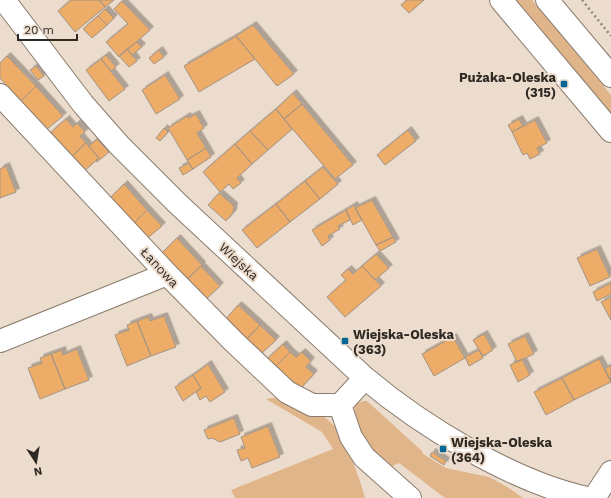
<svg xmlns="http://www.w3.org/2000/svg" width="611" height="498" font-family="'Work Sans',sans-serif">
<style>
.green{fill:#e0b589}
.building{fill:#edac67;stroke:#a29486;filter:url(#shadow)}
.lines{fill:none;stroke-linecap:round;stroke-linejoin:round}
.minor-casing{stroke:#8b7d6f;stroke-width:24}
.major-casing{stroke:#8b7d6f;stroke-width:24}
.path{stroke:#91867c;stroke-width:2.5;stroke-dasharray:2 3;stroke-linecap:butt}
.minor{stroke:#fff;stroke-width:22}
.major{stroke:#fff;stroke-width:22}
.poi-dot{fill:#046695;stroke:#ecdccd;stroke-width:1.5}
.labels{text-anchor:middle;stroke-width:4;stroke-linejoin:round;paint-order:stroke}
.poi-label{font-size:13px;font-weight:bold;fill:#2f2923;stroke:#ecdccd;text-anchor:start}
.street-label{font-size:13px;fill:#2f2923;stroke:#ecdccd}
</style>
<defs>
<filter id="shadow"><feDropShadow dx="3.5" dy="-3.5" stdDeviation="0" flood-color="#0004"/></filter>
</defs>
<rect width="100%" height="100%" fill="#ecdccd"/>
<path class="green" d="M 513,0 L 532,0 L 611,95 L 611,117 Z
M 272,398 C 293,399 322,411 335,427 C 345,438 362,484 365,498 L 235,498 L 231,490 L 333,449 L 322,432 L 266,399 Z
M 363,401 L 367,401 L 422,451 L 423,454 L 446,468 L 489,477 L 509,488 L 523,498 L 445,498 L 399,463 L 386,469 C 369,449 352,431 355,404 Z"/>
<path class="building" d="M 71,0 L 99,0 L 105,7 L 75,32 L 58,11 Z
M 99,0 L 114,0 L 105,7 Z
M 407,0 L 424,0 L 409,13 L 401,5 Z
M 122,1 L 150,30 L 119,57 L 106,42 L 128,24 L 114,9 Z
M 105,9 L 114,18 L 107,25 L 98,16 Z
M 98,16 L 107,25 L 92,38 L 83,29 Z
M 253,25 L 294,74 L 277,86 L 236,36 Z
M 236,36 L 255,59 L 199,92 L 184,66 Z
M 137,42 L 142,47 L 132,55 L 127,49 Z
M 127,49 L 137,61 L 129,67 L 119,56 Z
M 159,50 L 164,57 L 154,64 L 149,58 Z
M 106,55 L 116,67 L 111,71 L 101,59 Z
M 7,56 L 36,86 L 21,101 L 0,78 L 0,63 Z
M 101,59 L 125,89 L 109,101 L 86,70 Z
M 36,66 L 44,76 L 38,80 L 30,70 Z
M 165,75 L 180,99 L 156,114 L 142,90 Z
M 36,86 L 63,116 L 47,129 L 21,101 Z
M 293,93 L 302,104 L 284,119 L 276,109 Z
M 302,104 L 353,165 L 335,179 L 284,119 Z
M 276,109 L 292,129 L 268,150 L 250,131 Z
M 196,114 L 204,128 L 197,133 L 206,148 L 187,160 L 168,128 L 187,116 L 188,118 Z
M 66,119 L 73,127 L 77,123 L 85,132 L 80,136 L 86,143 L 71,157 L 51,132 Z
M 519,119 L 523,126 L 512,132 L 508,125 Z
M 535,120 L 547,143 L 537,148 L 540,154 L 530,159 L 527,153 L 523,155 L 512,132 Z
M 164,128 L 168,132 L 160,141 L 156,138 Z
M 408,130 L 416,141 L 385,165 L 377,155 Z
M 250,131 L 268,150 L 252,164 L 235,144 Z
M 97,139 L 109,152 L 97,162 L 96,160 L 99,158 L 89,146 Z
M 86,143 L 99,158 L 83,172 L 71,157 Z
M 235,144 L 252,164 L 237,178 L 241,183 L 233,189 L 229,184 L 220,192 L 203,172 Z
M 206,148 L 211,157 L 193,169 L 187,160 Z
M 189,163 L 193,169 L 183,175 L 179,168 Z
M 6,166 L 16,192 L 0,198 L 0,169 Z
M 323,167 L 338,184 L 320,199 L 305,181 Z
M 305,181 L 320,199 L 290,222 L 276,204 Z
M 124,184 L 147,210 L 132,225 L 109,199 Z
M 219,193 L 234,206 L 233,213 L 226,221 L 208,205 Z
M 372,200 L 393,237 L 376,245 L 355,208 Z
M 276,204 L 290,222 L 257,248 L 242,230 Z
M 354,205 L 362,220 L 353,225 L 346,210 Z
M 147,210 L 162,226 L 145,240 L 132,225 Z
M 346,210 L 350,220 L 338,226 L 340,229 L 328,236 L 330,240 L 322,246 L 312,230 Z
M 393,237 L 396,242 L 380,251 L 376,245 Z
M 177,238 L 202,265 L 185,281 L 159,256 Z
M 597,249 L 610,277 L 590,286 L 577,258 Z
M 376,254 L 389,268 L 375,280 L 362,266 Z
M 201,266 L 220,286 L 204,301 L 185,281 Z
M 362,266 L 381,286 L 345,317 L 327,297 L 346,280 L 341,275 L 348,269 L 353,274 Z
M 611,283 L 611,294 L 597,301 L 593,292 Z
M 611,297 L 611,320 L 601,302 Z
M 238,305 L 260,325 L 246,340 L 225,320 Z
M 164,316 L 176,347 L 151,356 L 137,321 L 148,317 L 150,321 Z
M 137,321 L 151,356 L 127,366 L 115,335 L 129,330 L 127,325 Z
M 260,325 L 276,340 L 261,354 L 246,340 Z
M 484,334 L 493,350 L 483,356 L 473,340 Z
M 525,336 L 534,354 L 517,362 L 508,344 Z
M 453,337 L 465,358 L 434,376 L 422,354 Z
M 283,344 L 290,352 L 275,367 L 267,359 Z
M 77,349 L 89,380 L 65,389 L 51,354 L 62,350 L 63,355 Z
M 479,350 L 483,358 L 469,366 L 465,357 Z
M 290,352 L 296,357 L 302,352 L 311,361 L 306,367 L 314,374 L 299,390 L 275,367 Z
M 51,354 L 65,389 L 40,399 L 28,368 L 42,363 L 40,358 Z
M 522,359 L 530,375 L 518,382 L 510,365 Z
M 599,359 L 611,382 L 574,400 L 562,378 Z
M 208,364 L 225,392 L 210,402 L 206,396 L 200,400 L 196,392 L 201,388 L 193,375 Z
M 611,365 L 611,381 L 605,369 Z
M 193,375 L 201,388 L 183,401 L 175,387 Z
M 562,378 L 574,400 L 546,415 L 534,392 Z
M 234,418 L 240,434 L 220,442 L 212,438 L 208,439 L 204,430 Z
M 268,426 L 280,457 L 252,468 L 248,458 L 241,461 L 237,450 L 245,448 L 241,437 Z
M 432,452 L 446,461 L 444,465 L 430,456 Z"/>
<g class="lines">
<g class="minor-casing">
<path id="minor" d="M 4,0 L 83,104 L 119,145 L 177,203 L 365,378 C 422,426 513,482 587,498
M 501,0 L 611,131
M 547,0 L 611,76
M 0,95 L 167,274 L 234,342 L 287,392 L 312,405 L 340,405
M 0,341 L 167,274
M 365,378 L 340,405 L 351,437 L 364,457 L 410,498"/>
</g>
<g class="major-casing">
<path id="major" d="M 594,498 L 611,472"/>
</g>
<path class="path" d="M 582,0 L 611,36"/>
<use href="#minor" class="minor"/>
<use href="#major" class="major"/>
</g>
<g class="poi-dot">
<rect x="560" y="80" width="8" height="8" rx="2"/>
<rect x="341" y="337" width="8" height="8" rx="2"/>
<rect x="439" y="445" width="8" height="8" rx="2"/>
</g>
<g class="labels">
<g class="poi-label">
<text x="556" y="82" text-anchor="end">Pużaka-Oleska<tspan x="556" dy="15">(315)</tspan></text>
<text x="353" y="339">Wiejska-Oleska<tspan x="353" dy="15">(363)</tspan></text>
<text x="451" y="447">Wiejska-Oleska<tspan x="451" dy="15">(364)</tspan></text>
</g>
<g class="street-label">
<text transform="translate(239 261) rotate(43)" y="5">Wiejska</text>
<text transform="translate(160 267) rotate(47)" y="5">Łanowa</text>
</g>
</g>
<g transform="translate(36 462) rotate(168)" stroke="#ecdccd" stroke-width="3" paint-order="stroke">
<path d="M0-3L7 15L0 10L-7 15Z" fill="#2f2923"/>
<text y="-6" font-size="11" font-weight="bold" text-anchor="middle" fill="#2f2923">N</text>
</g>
<path d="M18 34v6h59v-6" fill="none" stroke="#2f2923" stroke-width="2"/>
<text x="24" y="34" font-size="12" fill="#2f2923" stroke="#ecdccd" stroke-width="3" paint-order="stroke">20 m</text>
</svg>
